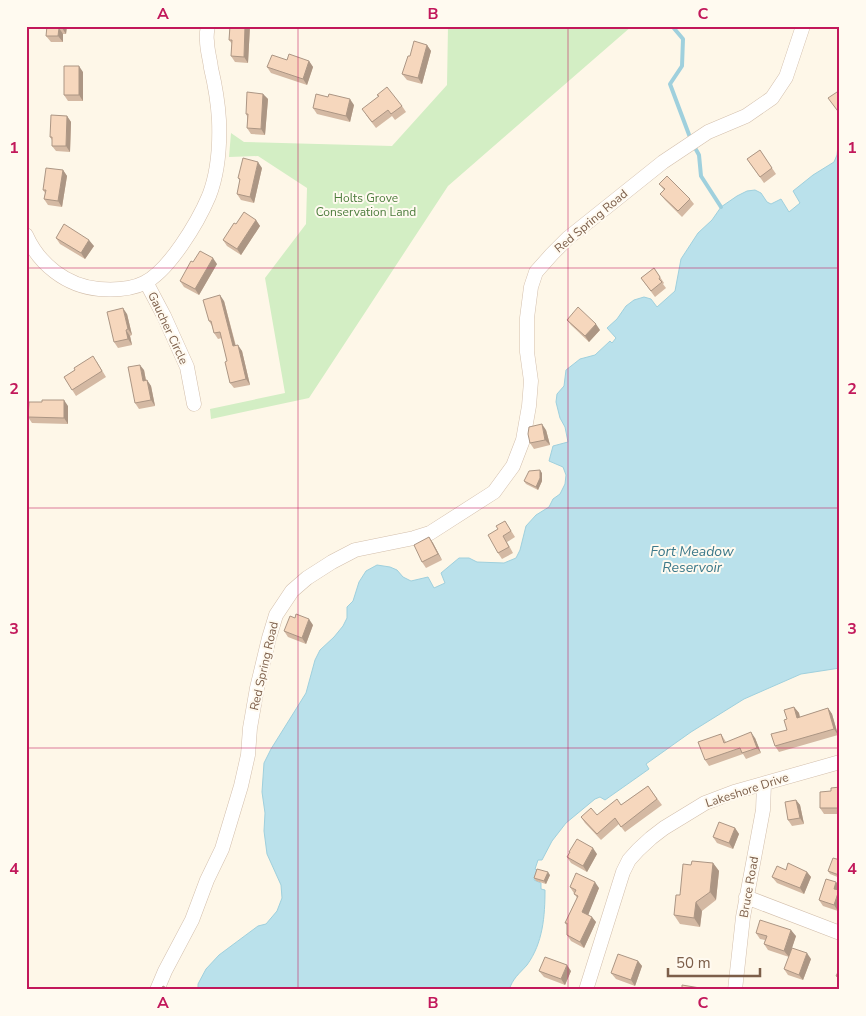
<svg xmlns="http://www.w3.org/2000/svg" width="866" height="1016" font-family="'Nunito Sans',sans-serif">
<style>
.green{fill:#d3eec4}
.water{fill:#bae1eb;stroke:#9fd0dd}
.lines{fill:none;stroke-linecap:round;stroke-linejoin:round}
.stream{stroke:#9fd0dd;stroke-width:4}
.minor-casing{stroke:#d3bfac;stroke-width:15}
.minor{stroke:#fff;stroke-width:14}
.wall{fill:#d4b9a3}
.shaded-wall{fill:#ac9684}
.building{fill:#f6d7bd;stroke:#ac9684}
.grid{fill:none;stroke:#c2185b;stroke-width:1;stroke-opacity:0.55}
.labels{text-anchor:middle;stroke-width:4;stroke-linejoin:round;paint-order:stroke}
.park-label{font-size:12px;fill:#4c7c3c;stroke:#fffaf0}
.street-label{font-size:12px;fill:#7c5e49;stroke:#fffaf0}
.water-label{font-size:14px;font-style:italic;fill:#3d798a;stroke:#fffaf0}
.neatline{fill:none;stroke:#c2185b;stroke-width:2}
.grid-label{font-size:16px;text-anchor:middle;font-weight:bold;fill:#c2185b}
</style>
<rect width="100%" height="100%" fill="#fef7e8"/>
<path class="green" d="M 448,26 L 632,26 L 448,186 L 309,398 L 211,419 L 210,409 L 285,393 L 265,278 L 306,224 L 307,188 L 258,156 L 229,157 L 231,133 L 244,142 L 392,146 L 447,85 Z"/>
<path class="water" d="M 840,144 L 840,668 L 801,674 L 744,699 L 691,732 L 646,764 L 649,769 L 605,800 L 600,797 L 595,799 L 566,823 L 552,841 L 542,860 L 538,860 L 535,869 L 537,870 L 534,880 L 541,883 L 541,889 L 545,890 C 545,916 543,943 527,965 C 519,974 513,978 509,990 L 198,990 L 198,984 L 206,969 L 219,955 L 258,926 L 266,924 L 277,911 L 282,898 L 281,885 L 267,854 L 264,831 L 265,813 L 262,792 L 264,763 L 271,749 L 306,693 L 315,660 L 320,650 L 334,637 L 343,626 L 347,618 L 347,607 L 353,601 L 359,582 L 366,571 L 377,565 L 390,567 L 397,570 L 403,577 L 411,581 L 428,577 L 434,588 L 445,583 L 441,573 L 459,558 L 469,558 L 477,562 L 504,563 L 516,558 L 520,550 L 526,526 L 536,515 L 549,507 L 553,499 L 560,494 L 565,484 L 566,475 L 563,467 L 549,461 L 553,446 L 568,442 L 565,427 L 560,418 L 556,402 L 557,394 L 564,386 L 566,370 L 580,359 L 595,355 L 610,341 L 612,343 L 616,338 L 607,328 L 617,319 L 626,306 L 634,300 L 644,297 L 651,299 L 657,307 L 675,291 L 681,259 L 698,233 L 712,220 L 721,207 L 737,196 L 747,191 L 755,190 L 761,193 L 767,202 L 771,204 L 781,199 L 789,212 L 800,203 L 793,191 L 813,175 L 834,162 L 837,155 L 838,145 Z"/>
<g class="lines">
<path class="stream" d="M 672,26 L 683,39 L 682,66 L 670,84 L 691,140
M 694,146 L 699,155 L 701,176 L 721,207"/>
<g class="minor-casing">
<path id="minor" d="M 26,235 C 39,264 66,286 99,289 C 113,290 130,290 144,283 C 169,271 198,222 209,196 C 218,173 220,145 219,120 C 218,102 215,85 211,68 C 210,59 207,50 207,41 C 206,36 207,31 208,26
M 146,282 L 164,316 L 187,367 L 194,404
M 746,897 L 840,933
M 157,990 L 165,971 L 192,920 L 207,880 L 222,849 L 241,786 L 248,755 L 250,728 L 257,688 L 269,638 L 276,615 L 292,591 L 307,578 L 332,562 L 355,550 L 414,538 L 430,533 L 494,492 L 513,466 L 523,440 L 529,406 L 531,381 L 527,352 L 527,318 L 531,287 L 536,272 L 552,254 L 568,238 L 663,162 L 708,132 L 746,116 L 772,98 L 786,77 L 803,26
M 586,990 L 623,872 L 629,860 L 638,850 L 651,838 L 664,828 L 705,803 L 734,792 L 840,762
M 735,990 L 743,917 L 763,810 L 764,784"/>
</g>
<use href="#minor" class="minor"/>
</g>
<path class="wall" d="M 47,26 L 67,26 L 66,34 L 63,34 L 63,42 L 51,42 L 46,36 Z
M 230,26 L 250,26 L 248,63 L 235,62 L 231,56 L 232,44 L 229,40 Z
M 427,45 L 431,51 L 422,84 L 407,80 L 402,74 L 410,56 Z
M 287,60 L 309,61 L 313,67 L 307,85 L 271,73 L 267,67 Z
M 83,72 L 83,101 L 68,101 L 64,95 Z
M 263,94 L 268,99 L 265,135 L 251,134 L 247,128 L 247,116 L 246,114 Z
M 354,105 L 350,122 L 317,114 L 313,108 Z
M 402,106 L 406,112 L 395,120 L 392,116 L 376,128 L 366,115 Z
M 67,116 L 71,122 L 70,152 L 56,151 L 52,146 L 52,140 L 50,137 Z
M 760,150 L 776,174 L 764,183 L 747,159 Z
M 262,168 L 254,203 L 241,200 L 237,194 L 240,181 L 238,178 Z
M 63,170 L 67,176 L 62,207 L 48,205 L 44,199 L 45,193 L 43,190 Z
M 659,184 L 690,199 L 694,204 L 682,217 L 665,200 L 660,194 L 664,190 Z
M 256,220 L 260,226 L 241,255 L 227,246 L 223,240 L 236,224 Z
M 56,238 L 94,246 L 85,259 L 60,244 Z
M 193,262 L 217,264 L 199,295 L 184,287 L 180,281 Z
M 654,268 L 664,283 L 663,284 L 666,288 L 655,297 L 641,278 Z
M 224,301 L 236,346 L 242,351 L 250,385 L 234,388 L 230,383 L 227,361 L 222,338 L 218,339 L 214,333 L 212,326 L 209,321 Z
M 127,314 L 132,335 L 130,336 L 132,345 L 118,348 L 114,342 Z
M 567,320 L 600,330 L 589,342 L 571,325 Z
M 97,362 L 106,377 L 76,396 L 64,377 L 75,370 Z
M 144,370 L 146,380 L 147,380 L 151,386 L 155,406 L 139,409 L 135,403 Z
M 68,406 L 68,424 L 32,423 L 28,417 Z
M 546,430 L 550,445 L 534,449 L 530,443 Z
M 542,473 L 542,481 L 538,490 L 526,484 L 524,481 Z
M 505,521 L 515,537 L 507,542 L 513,553 L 502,559 L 498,553 L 498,529 Z
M 429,537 L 433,543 L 442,560 L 426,568 L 422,562 Z
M 313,625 L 306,644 L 288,637 L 284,631 Z
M 794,707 L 799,713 L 800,717 L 828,708 L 832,714 L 838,735 L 779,752 L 775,746 L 787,730 L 787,719 Z
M 721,734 L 726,742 L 755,738 L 761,753 L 746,759 L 743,754 L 709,766 L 705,760 Z
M 648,786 L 662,805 L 625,832 L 619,824 L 601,840 L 585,823 L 581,817 L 597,815 L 621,805 Z
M 840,787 L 840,814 L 824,814 L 820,808 L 831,791 Z
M 796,800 L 800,805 L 804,824 L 792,826 L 788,820 Z
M 735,828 L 739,834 L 733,849 L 717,843 L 713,837 Z
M 597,854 L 587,872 L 571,863 L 567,857 Z
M 840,860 L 840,878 L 830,874 L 828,871 Z
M 713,863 L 719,871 L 716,900 L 702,911 L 700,927 L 680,924 L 674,915 L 680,895 Z
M 786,870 L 807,872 L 811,877 L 804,894 L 777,883 L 772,877 Z
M 550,875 L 546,884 L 536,881 L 534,878 Z
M 836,882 L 840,888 L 838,911 L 823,906 L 819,900 Z
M 570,887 L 599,888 L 588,914 L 596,922 L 584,948 L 571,941 L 567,935 L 567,925 L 565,923 L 577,898 Z
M 756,933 L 796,936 L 789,956 L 811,959 L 803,980 L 788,975 L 784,969 L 789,957 L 768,950 L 764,944 L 765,940 L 760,939 Z
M 638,961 L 642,966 L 635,986 L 616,979 L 611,973 Z
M 539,971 L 571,971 L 565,985 L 544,977 Z"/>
<path class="shaded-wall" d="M 62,26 L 67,26 L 66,34 L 62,28 Z
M 245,26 L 250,26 L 248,63 L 244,57 Z
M 59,28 L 63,34 L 63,42 L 58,36 Z
M 427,45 L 431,51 L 422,84 L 418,78 Z
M 309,61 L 313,67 L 307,85 L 303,79 Z
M 79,66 L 83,72 L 83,101 L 79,95 Z
M 263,94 L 268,99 L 265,135 L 261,129 Z
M 350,99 L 354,105 L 350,122 L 346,116 Z
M 67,116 L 71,122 L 70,152 L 66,146 Z
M 258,162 L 262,168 L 254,203 L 250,197 Z
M 63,170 L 67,176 L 62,207 L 58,201 Z
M 256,220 L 260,226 L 241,255 L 237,249 Z
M 89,240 L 94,246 L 85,259 L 81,253 Z
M 213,258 L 217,264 L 199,295 L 195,289 Z
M 220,295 L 224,301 L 237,352 L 233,346 Z
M 123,308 L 127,314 L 132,335 L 128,329 Z
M 596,324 L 600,330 L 589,342 L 585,336 Z
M 126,330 L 130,336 L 132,345 L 128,339 Z
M 238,345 L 242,351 L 250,385 L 246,379 Z
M 140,365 L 144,370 L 147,387 L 143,381 Z
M 147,380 L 151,386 L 155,406 L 151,400 Z
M 64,400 L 68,406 L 68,424 L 64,418 Z
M 542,424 L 546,430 L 550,445 L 545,440 Z
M 540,470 L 542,473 L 542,481 L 538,490 L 536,487 Z
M 429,537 L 433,543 L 442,560 L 438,554 Z
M 309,619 L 313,625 L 306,644 L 302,638 Z
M 794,707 L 799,713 L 801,724 L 797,718 Z
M 828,708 L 832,714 L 838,735 L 834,729 Z
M 751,732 L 755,738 L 761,753 L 757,748 Z
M 796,800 L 800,805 L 804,824 L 800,818 Z
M 735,828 L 739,834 L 733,849 L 729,843 Z
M 593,848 L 597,854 L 587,872 L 583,866 Z
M 713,863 L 719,871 L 716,900 L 710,892 Z
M 548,872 L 550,875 L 546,884 L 544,881 Z
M 807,872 L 811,877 L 804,894 L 800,888 Z
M 595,882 L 599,888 L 587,918 L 582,912 Z
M 836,882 L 840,888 L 840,905 L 838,911 L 834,905 L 834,889 Z
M 696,902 L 702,911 L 700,927 L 694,918 Z
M 592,917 L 596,922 L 584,948 L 580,942 Z
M 791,930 L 796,936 L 789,957 L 784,951 Z
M 807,953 L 811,959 L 803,980 L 799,975 Z
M 638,961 L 642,966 L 635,986 L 631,980 Z
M 567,965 L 571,971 L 565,985 L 561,979 Z"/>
<path class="building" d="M 47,26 L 62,26 L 62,28 L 59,28 L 58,36 L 46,36 Z
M 230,26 L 245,26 L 244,57 L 231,56 L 232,40 L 229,40 Z
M 414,41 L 427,45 L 418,78 L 402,74 L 408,56 L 410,56 Z
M 289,54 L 309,61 L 303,79 L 267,67 L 272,55 L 287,60 Z
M 64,66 L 79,66 L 79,95 L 64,95 Z
M 387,87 L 402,106 L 391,114 L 388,110 L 372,122 L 362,109 L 379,96 L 377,95 Z
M 840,90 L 840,114 L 828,98 Z
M 247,92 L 263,94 L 261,129 L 247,128 L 248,114 L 246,114 Z
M 316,94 L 328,97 L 329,94 L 350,99 L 346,116 L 313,108 Z
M 51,115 L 67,116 L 66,146 L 52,146 L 52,137 L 50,137 Z
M 760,150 L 772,168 L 760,177 L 747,159 Z
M 243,158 L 258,162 L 250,197 L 237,194 L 240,179 L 238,178 Z
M 46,168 L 63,170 L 58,201 L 44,199 L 46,190 L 43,190 Z
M 667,176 L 690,199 L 678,211 L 660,194 L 665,189 L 659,184 Z
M 244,212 L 256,220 L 237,249 L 223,240 L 234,223 L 236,224 Z
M 64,224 L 89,240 L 81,253 L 56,238 Z
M 200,251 L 213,258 L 195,289 L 180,281 L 191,261 L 193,262 Z
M 654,268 L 660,277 L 659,279 L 662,282 L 651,291 L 641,278 Z
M 220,295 L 233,346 L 238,345 L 246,379 L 230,383 L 225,362 L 227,361 L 220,332 L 214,333 L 211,321 L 209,321 L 203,300 Z
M 578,307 L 596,324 L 585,336 L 567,320 Z
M 123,308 L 128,329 L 126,330 L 128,339 L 114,342 L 107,312 Z
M 93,356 L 102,371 L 72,390 L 64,377 L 75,370 L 74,368 Z
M 140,365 L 143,381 L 147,380 L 151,400 L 135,403 L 128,367 Z
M 42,400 L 64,400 L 64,418 L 28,417 L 29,402 L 42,402 Z
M 542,424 L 545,440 L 530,443 L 528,434 L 529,427 Z
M 540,470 L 540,478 L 536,487 L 524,481 L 529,471 Z
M 505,521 L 511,531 L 503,536 L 509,547 L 498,553 L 488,535 L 498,529 L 496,526 Z
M 429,537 L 438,554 L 422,562 L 414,545 Z
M 296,614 L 309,619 L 302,638 L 284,631 L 290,616 L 295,618 Z
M 794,707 L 797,718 L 828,708 L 834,729 L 775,746 L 771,734 L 787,730 L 784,720 L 787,719 L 784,710 Z
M 751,732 L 757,748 L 742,753 L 740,748 L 705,760 L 698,742 L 721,734 L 724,743 Z
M 648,786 L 657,799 L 621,827 L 615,818 L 597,834 L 581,817 L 591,808 L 597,815 L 617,799 L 621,805 Z
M 840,787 L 840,808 L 820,808 L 820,792 L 831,791 L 831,788 Z
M 796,800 L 800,818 L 788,820 L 785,802 Z
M 719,822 L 735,828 L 729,843 L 713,837 Z
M 577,839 L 593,848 L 583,866 L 567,857 L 570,852 L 569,852 Z
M 833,858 L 840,860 L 840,873 L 839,875 L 828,871 Z
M 692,861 L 713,863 L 710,892 L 696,902 L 694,918 L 674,915 L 676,895 L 680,895 L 683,864 L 691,865 Z
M 788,863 L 807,872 L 800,888 L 772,877 L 777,866 L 786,870 Z
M 537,869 L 548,872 L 544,881 L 534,878 Z
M 576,873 L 595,882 L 582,912 L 592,917 L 580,942 L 567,935 L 567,923 L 565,923 L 578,896 L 574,894 L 576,890 L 570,887 Z
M 826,879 L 836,882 L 834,889 L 839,890 L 834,905 L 819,900 Z
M 760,920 L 791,930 L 784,951 L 764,944 L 767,936 L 756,933 Z
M 792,948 L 807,953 L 799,975 L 784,969 Z
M 618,954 L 638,961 L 631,980 L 611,973 Z
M 545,957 L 567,965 L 561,979 L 539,971 Z
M 840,968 L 840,978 L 836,976 Z
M 682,985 L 706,989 L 705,990 L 682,990 Z
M 163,986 L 170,990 L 161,990 Z"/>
<path class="grid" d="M 298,26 L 298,990M 568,26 L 568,990M 26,268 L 840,268M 26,508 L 840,508M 26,748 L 840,748"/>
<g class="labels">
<g class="park-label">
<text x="366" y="202">Holts Grove<tspan x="366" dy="14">Conservation Land</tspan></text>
</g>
<g class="street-label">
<text transform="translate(591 221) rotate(-40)" y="4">Red Spring Road</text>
<text transform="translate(168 328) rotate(65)" y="4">Gaucher Circle</text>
<text transform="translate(264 666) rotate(-77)" y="4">Red Spring Road</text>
<text transform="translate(747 790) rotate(-18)" y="4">Lakeshore Drive</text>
<text transform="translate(749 887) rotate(-80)" y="4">Bruce Road</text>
</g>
<g class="water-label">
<text x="692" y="556">Fort Meadow<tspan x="692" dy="16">Reservoir</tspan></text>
</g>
</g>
<rect width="866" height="1016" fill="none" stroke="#fffaf0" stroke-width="55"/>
<path d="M668 968v8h92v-8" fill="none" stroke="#7c5e49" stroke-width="2.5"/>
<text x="676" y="968" font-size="15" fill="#7c5e49" stroke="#fffaf0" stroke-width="4" paint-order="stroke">50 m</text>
<rect x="28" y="28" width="810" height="960" class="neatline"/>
<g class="grid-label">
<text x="163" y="19">A</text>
<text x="433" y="19">B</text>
<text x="703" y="19">C</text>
<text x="14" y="153">1</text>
<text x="852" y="153">1</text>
<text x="14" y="394">2</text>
<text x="852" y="394">2</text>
<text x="14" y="634">3</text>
<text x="852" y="634">3</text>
<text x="14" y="874">4</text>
<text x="852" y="874">4</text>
<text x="163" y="1008">A</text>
<text x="433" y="1008">B</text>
<text x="703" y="1008">C</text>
</g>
</svg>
